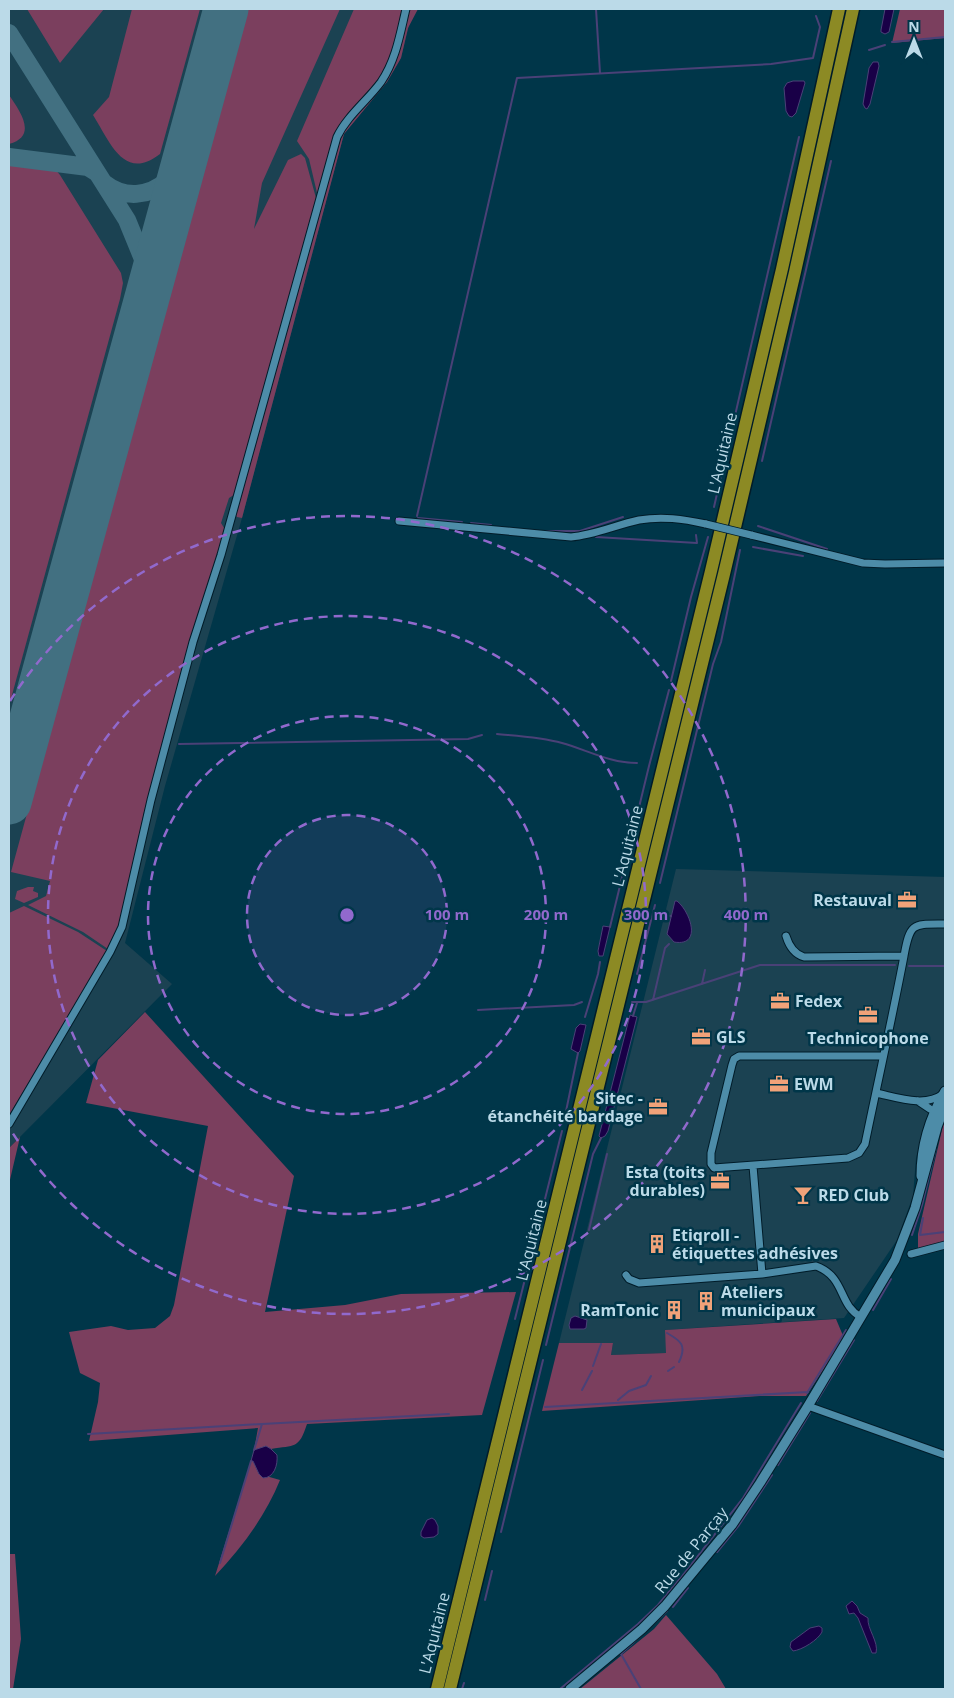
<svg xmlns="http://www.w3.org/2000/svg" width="954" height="1698" font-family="'Open Sans',sans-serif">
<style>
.built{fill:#1b4252}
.green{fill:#7b3f5e}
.water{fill:#190047;stroke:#4a4177}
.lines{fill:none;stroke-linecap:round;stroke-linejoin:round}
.stream{stroke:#4a4177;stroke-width:2}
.taxiway{stroke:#427081;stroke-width:18}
.runway{stroke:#427081;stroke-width:45}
.minor-casing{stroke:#001c29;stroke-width:9}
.tertiary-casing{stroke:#001c29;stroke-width:11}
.motorway-casing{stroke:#001c29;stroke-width:15}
.minor{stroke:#4d8ca8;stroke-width:7}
.tertiary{stroke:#4d8ca8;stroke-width:9}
.motorway{stroke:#8c8a24;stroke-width:12}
.minor-bridge-casing{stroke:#001c29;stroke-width:9;stroke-linecap:butt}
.minor-bridge{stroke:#4d8ca8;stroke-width:7}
.ring{fill:none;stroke:#9169cd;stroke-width:2.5;stroke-dasharray:9 6}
.labels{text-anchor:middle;stroke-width:5;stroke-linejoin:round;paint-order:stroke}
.street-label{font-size:16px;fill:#bbdae8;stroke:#003649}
.poi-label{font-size:16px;font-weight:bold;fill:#bbdae8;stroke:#003649;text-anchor:start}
.centre{fill:#9169cd;stroke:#003649;stroke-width:2.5}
.ring-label{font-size:15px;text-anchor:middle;font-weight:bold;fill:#9169cd;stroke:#003649;stroke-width:5;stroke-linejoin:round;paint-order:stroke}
</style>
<rect width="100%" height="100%" fill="#003649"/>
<path class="built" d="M 9,9 L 413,9 L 401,58 L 387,82 L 344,134 L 242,518 L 165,786 L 125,943 L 172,984 L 9,1148 Z
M 676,869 L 945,877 L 945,1121 L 926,1121 L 916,1158 L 913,1196 L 897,1240 L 844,1318 L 665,1330 L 667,1353 L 611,1355 L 613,1343 L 559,1343 Z"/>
<path class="green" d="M 27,9 L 104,9 L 60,63 Z
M 132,9 L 200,9 L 160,154 C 124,182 110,142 93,115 L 109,97 Z
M 247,9 L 340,9 L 262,183 L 254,229 L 288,160 L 301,154 L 305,158 L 316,198 L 313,216 L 237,493 L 229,498 L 221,523 L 226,531 L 201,606 L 144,812 L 121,916 L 115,937 L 108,949 L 83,932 L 28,905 L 46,896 L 50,881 L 11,872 Z
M 354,9 L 405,9 L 388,65 L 378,83 L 343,123 L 318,197 L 309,159 L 297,141 Z
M 408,9 L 418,9 L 408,28 L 401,58 L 387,82 L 344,134 L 242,518 L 237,517 L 235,514 L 338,141 L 344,127 L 380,85 Z
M 900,9 L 945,9 L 945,38 L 892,43 Z
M 9,95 C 19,110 39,136 9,144 Z
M 9,162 L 49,167 L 55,169 L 60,175 L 121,273 L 123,283 L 120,299 L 9,706 Z
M 28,887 L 34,887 L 33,891 L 38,893 L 38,897 L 24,903 L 15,899 L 17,891 Z
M 24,906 L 78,932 L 107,951 L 9,1115 L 9,913 Z
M 145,1012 L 294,1176 L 265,1312 L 345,1305 L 401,1294 L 516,1292 L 482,1415 L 307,1424 C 299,1449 295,1445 271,1449 L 268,1447 L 254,1450 L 258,1428 L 89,1441 L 98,1402 L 100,1383 L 80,1373 L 69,1332 L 111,1326 L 128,1330 L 155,1328 L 170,1316 L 174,1305 L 208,1126 L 86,1103 L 98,1060 Z
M 944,1121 L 945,1245 L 918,1251 L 918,1234 Z
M 20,1137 L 9,1184 L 9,1148 Z
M 836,1319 L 844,1338 L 806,1396 L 760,1396 L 542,1411 L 559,1343 L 613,1343 L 611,1355 L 666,1353 L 665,1330 Z
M 251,1461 L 253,1461 L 259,1474 L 280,1480 C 265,1517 242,1547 215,1576 Z
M 9,1554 L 15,1554 L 21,1639 L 13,1689 L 9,1689 Z
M 666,1615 L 717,1674 L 726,1689 L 580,1689 L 654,1629 Z"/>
<path class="water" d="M 885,9 L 894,9 L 889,32 L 885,34 L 881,32 L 881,30 Z
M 873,62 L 878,62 L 879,66 L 870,104 L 867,109 L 865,108 L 863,104 L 869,68 Z
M 793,81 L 804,81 L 805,83 L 796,113 L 792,117 L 789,116 L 786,111 L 784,88 L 787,83 Z
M 675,901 L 677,901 C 690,911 703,947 674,942 L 667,934 Z
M 603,926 L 610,927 L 603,956 L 599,956 L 598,951 Z
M 630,1015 L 637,1017 L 608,1131 L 605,1136 L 601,1138 L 599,1136 Z
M 580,1024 L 586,1025 L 580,1051 L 578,1053 L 571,1049 L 576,1028 Z
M 575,1316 L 587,1320 L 586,1328 L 584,1329 L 570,1329 L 569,1325 L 571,1318 Z
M 266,1446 L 271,1449 L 277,1455 C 278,1465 274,1478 263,1478 L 259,1474 L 253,1461 L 251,1461 L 254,1450 Z
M 432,1518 L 435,1520 L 438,1526 L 438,1534 L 434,1537 L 424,1538 L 421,1536 L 421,1532 L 427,1520 Z
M 852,1601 L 857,1606 L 860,1613 L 868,1618 C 867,1629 879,1642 876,1653 L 872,1653 L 858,1618 L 854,1613 L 849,1614 L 846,1606 Z
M 819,1626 L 822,1628 L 822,1632 C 818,1640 802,1650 793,1651 L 790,1647 L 791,1642 L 810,1628 Z"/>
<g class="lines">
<path class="stream" d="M 596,9 L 600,73
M 892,42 L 945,37
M 869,50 L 885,45
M 762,461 L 831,161
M 714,507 L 799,137
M 417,516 L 517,78 L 771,64 L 813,58 L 820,27 L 816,16
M 418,518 L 462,522
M 471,523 L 491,525
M 758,526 L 827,549
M 541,531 L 580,531 L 623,517
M 596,537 L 697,543 L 696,535
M 753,547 L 803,556
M 671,681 L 691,597 L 708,537
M 497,734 C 519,736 541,737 562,743 C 587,750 610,763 637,763
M 179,744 L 468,739 L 482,735
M 660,883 L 713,664 L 721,642 L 740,550
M 666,915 L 671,916
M 610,927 L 649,766 L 669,690
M 909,966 L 945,966
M 637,974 L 655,905
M 702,984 L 705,970
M 653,1000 L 665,948 L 669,944
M 632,1002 L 646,1002 L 760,965 L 895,965
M 478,1010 L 574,1005 L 582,1002
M 633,1016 L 637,1003
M 585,1017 L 598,974 L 600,962
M 564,1121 L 578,1053
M 923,1218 L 920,1235 L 945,1232
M 589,1230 L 607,1154
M 912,1235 L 922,1205 L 936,1148
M 873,1310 L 891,1279
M 515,1319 L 562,1131
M 667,1333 C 681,1341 687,1345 679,1362
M 546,1345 L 593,1154 L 601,1138
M 593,1366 L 601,1344
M 668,1371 L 674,1367
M 582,1390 L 592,1371
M 807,1393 L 846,1330
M 618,1400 L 629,1391 L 646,1385 L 651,1376
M 817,1401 L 854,1340
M 545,1407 L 808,1392
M 262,1424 L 449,1414
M 88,1434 L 262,1424 L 254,1450
M 778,1465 L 810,1413
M 501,1532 L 543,1360
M 717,1552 L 739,1525 L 772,1475
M 220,1563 L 251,1461
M 485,1600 L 492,1571
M 673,1607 L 688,1588
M 434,1652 L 439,1632
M 462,1689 L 464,1683
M 560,1689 L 638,1624 L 658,1605 L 683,1575 L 743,1498 L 801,1403
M 641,1689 L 621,1654 L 667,1611"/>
<path class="taxiway" d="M 9,33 L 127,220 L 145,264 L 150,290
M 9,157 L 88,167 L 96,172
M 104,183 C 124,199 149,197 168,180 C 176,173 181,161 187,151
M 9,795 L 11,792"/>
<path class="runway" d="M 9,802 L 226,9"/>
<g class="minor-casing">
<path id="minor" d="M 399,521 L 571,537 C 594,535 616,525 639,520 C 662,516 683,519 706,524
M 751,535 L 863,563 L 885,564 L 945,563
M 786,936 C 789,946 794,954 804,957 L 904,956 C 910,922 913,924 945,924
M 883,1056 L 739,1056 L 734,1059 L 732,1065 L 711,1153 L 711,1164 L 714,1168 L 848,1158 L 859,1153 L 865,1144 C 878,1081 892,1019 904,956
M 876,1093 C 896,1097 925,1108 943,1094
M 918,1101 L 930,1109
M 9,1124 L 110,952 L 122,927 L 151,800 L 193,642 L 221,555 L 337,137 C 347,116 367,101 381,82 C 396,60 400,34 406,9
M 753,1166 L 762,1274
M 911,1254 L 945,1245
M 626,1275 L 629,1279 L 639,1283 L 762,1274 L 816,1266 C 846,1277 838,1305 861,1317
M 808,1406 L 945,1455"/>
</g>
<g class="tertiary-casing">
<path id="tertiary" d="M 921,1176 C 921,1145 930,1117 945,1091
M 570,1689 L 642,1629 L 665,1606 L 732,1525 L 760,1483 L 808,1406 L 895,1260 L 915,1208 L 937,1127 L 945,1106"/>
</g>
<g class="motorway-casing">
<path id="motorway" d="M 437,1689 L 711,571 L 782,269 L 839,9
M 450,1689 L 724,574 L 795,272 L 853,9"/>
</g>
<use href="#minor" class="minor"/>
<use href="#tertiary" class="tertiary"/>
<use href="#motorway" class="motorway"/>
<g class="minor-bridge-casing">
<path id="minor-bridge" d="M 706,524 L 751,535"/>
</g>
<use href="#minor-bridge" class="minor-bridge"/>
</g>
<circle cx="347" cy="915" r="100" fill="#9169cd" fill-opacity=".12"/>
<g class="ring">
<circle cx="347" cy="915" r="100"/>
<circle cx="347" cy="915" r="199"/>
<circle cx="347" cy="915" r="299"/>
<path d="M10 701A399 399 0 1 1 10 1129"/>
</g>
<defs>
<g id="office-bare" transform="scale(1.5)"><path d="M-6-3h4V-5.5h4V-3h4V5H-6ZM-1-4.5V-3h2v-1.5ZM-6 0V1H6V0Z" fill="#f0a279" stroke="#003649" stroke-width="2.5" paint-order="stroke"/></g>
<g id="bar-bare" transform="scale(1.5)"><path d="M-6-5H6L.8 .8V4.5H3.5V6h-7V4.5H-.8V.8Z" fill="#f0a279" stroke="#003649" stroke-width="2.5" paint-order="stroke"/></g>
<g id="building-bare" transform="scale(1.5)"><path d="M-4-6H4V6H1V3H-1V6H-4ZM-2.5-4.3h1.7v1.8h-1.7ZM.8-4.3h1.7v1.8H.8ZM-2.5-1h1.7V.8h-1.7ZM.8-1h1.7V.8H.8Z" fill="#f0a279" stroke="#003649" stroke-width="2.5" paint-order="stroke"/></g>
</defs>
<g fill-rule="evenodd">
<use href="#office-bare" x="907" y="900"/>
<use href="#office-bare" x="780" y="1001"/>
<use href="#office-bare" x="868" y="1015"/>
<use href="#office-bare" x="701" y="1037"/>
<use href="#office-bare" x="779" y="1084"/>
<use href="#office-bare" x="658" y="1107"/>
<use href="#office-bare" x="720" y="1181"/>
<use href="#bar-bare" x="803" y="1195"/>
<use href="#building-bare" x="657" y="1244"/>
<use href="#building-bare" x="706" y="1301"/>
<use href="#building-bare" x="674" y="1310"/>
</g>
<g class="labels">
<g class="street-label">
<text transform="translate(722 453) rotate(-77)" y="6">L'Aquitaine</text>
<text transform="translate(627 846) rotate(-76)" y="6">L'Aquitaine</text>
<text transform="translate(531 1240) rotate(-76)" y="6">L'Aquitaine</text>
<text transform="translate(691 1550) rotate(-51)" y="6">Rue de Parçay</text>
<text transform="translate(434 1633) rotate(-76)" y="6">L'Aquitaine</text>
</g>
<g class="poi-label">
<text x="892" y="906" text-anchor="end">Restauval</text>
<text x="795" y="1007">Fedex</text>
<text x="716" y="1043">GLS</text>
<text x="868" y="1044" text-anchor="middle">Technicophone</text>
<text x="794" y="1090">EWM</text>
<text x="643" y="1104" text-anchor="end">Sitec -<tspan x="643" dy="18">étanchéité bardage</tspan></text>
<text x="705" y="1178" text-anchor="end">Esta (toits<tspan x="705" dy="18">durables)</tspan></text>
<text x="818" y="1201">RED Club</text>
<text x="672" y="1241">Etiqroll -<tspan x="672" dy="18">étiquettes adhésives</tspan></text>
<text x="721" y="1298">Ateliers<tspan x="721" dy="18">municipaux</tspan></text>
<text x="659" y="1316" text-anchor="end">RamTonic</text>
</g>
</g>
<circle cx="347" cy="915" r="8" class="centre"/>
<g class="ring-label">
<text x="447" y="920">100 m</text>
<text x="546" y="920">200 m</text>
<text x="646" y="920">300 m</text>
<text x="746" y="920">400 m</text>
</g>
<rect width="954" height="1698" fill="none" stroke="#bbdae8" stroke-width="20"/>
<g transform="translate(914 40)" stroke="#003649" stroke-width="4" paint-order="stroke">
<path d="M0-4L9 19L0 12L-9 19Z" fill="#bbdae8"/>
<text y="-8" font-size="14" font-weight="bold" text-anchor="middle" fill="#bbdae8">N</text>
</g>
</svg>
